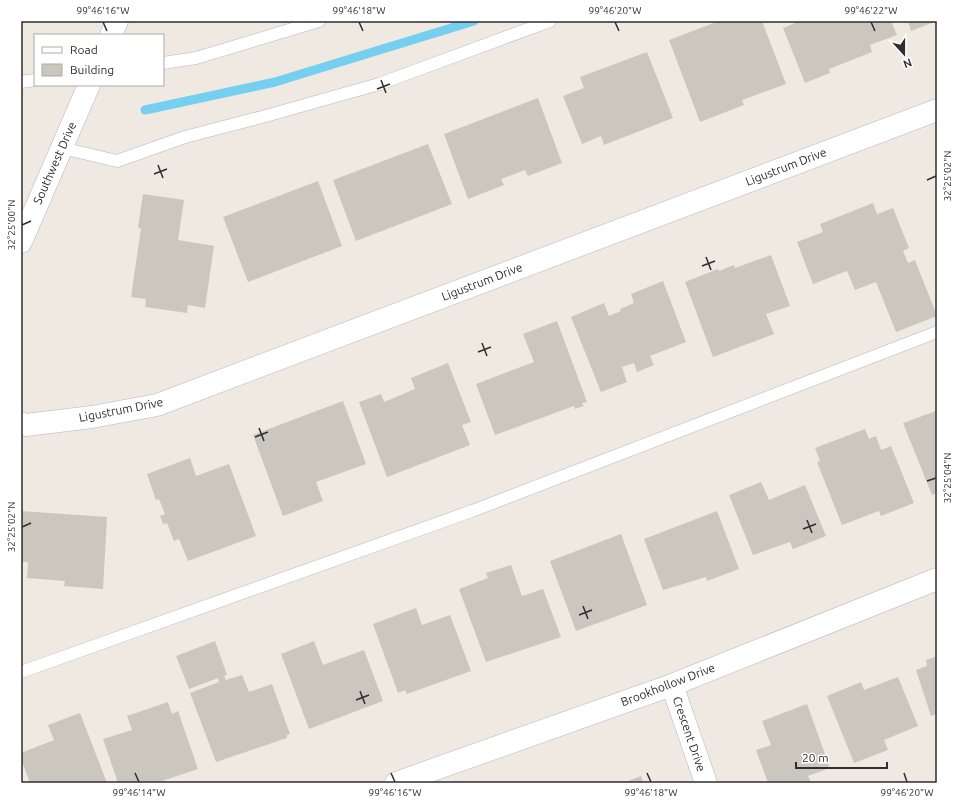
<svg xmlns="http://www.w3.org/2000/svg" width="958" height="804" font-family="Ubuntu,sans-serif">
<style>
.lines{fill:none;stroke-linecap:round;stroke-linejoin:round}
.stream{stroke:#75cff0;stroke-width:9}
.building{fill:#cbc7bf}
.service-casing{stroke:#b4b7c1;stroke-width:13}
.minor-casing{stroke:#b4b7c1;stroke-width:23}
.secondary-casing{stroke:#b4b7c1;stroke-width:23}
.service{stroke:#fff;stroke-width:12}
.minor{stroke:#fff;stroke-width:22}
.secondary{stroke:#fff;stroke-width:22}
.ticks{fill:none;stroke:#2e2e2e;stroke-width:1.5}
.labels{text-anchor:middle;stroke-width:3;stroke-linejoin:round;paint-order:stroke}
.street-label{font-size:12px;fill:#2e2e2e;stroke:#fff}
.neatline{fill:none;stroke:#2e2e2e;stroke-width:1.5}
.ticks-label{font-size:10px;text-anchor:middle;fill:#2e2e2e}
</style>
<rect width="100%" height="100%" fill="#efe9e1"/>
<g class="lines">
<path class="stream" d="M 145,110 L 275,82 L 474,21"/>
</g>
<path class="building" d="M 719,21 L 762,21 L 786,84 L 742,100 L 744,105 L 700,122 L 669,40 Z
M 800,21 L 891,21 L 897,35 L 870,45 L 872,52 L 829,69 L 830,73 L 805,83 L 783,28 Z
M 908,21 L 937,21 L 911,31 Z
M 647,52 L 673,118 L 604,145 L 601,136 L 582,144 L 563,96 L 584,88 L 580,77 Z
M 538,98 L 562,163 L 528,176 L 525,170 L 501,179 L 504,185 L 468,199 L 444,134 Z
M 428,144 L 452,204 L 356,241 L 333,180 Z
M 318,181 L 342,246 L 248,282 L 223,217 Z
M 143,194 L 184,200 L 178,240 L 214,246 L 205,308 L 188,305 L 187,313 L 145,307 L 146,299 L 131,297 L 141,228 L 138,228 Z
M 873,203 L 877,214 L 893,208 L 909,248 L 903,251 L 908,263 L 915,260 L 937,316 L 896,332 L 876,282 L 855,290 L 847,271 L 813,284 L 797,242 L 823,232 L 820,224 Z
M 771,255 L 790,306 L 766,314 L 774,334 L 713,357 L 685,282 L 718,269 L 719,271 L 734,265 L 735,268 Z
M 663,281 L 686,342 L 650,356 L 654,365 L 637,372 L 634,363 L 622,367 L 627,382 L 601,392 L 571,317 L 604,303 L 609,316 L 621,311 L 620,309 L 634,303 L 631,294 Z
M 557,321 L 587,402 L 582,403 L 584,406 L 575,409 L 574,406 L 495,435 L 476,384 L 534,362 L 523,334 Z
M 448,363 L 471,422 L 462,425 L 470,445 L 387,477 L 359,402 L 381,394 L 384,402 L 415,389 L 411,378 Z
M 343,401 L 366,464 L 316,482 L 323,501 L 283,516 L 253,435 Z
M 936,411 L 937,415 L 937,493 L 932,495 L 903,423 Z
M 865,429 L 869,439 L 876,436 L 881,450 L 891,446 L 914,503 L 881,516 L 879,511 L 842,525 L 817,462 L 820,461 L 815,448 Z
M 190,458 L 196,476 L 229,464 L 256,536 L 188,561 L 179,539 L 174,541 L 167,523 L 163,524 L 160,516 L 165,514 L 159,499 L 156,500 L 147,474 Z
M 761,482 L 769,500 L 805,485 L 826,536 L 793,549 L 790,542 L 753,555 L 729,495 Z
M 21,511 L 107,517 L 103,589 L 64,586 L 65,581 L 27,578 L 28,562 L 21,562 Z
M 717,511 L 739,569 L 707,581 L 706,577 L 663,590 L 644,539 Z
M 621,534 L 647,605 L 576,631 L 550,561 Z
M 511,565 L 522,596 L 543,589 L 561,637 L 486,662 L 459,589 L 488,578 L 486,573 Z
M 416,608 L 422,625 L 450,615 L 471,671 L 407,694 L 405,690 L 398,693 L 373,624 Z
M 215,641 L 227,675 L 224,676 L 226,680 L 242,675 L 249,692 L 272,684 L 290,734 L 287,735 L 287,738 L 216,762 L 190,693 L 219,682 L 218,678 L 189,689 L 176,656 Z
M 314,641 L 323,665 L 364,650 L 383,701 L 309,729 L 281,654 Z
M 937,656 L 937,714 L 931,716 L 916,670 L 927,666 L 926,660 Z
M 898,677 L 918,726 L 884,740 L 888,750 L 854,763 L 827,696 L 861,682 L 864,690 Z
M 168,702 L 172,714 L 178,711 L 198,769 L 156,783 L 118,783 L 103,739 L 132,730 L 127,716 Z
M 807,704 L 830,768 L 808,776 L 811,783 L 768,783 L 756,750 L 771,745 L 762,721 Z
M 80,713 L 107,783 L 30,783 L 21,759 L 21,753 L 54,740 L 48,725 Z
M 641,776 L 643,783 L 623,783 Z"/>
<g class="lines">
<g class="service-casing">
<path id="service" d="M 163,63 L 196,58 L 319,21
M 21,82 L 35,80
M 62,148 L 117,161 L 185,137 L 262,117 L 379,84 L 550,21
M 21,672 L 472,511 L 937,332"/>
</g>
<g class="minor-casing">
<path id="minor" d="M 21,423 L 26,425 L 92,417 L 157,405 L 937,110
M 672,685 L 706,783
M 396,783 L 672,685 L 937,579"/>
</g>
<g class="secondary-casing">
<path id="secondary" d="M 111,35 L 117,21
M 21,242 L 89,85"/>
</g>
<use href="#service" class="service"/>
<use href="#minor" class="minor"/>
<use href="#secondary" class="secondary"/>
</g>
<path class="ticks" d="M 103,22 L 107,31M 359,22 L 363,31M 615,22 L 619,31M 871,22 L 875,31M 381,80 L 386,93M 377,89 L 390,84M 158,165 L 163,178M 154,174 L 167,169M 927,180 L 936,176M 22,225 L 31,221M 706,257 L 711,270M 702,266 L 715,261M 482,343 L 487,356M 478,352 L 491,347M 259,428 L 264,441M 255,437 L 268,432M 927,481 L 936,478M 807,520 L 812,533M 22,527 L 31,523M 803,529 L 816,524M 583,606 L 588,619M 579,615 L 592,610M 360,691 L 365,704M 356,700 L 369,695M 135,773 L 139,782M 391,773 L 395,782M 647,773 L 651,782M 904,773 L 907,782"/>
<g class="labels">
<g class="street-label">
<text transform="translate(55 163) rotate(-66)" y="4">Southwest Drive</text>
<text transform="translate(786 167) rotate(-21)" y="4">Ligustrum Drive</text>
<text transform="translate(482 282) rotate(-21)" y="4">Ligustrum Drive</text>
<text transform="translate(121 410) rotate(-11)" y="4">Ligustrum Drive</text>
<text transform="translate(668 685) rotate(-21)" y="4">Brookhollow Drive</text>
<text transform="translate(689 734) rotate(71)" y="4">Crescent Drive</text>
</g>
</g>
<rect width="958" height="804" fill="none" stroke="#ffffff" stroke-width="44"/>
<rect x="34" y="34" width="130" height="52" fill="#ffffff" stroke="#ababab"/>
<rect x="42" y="47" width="20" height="6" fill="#ffffff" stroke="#ababab"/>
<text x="70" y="54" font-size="12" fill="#2e2e2e">Road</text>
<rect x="42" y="64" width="20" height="12" fill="#cbc7bf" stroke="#ababab"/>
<text x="70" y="74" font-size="12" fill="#2e2e2e">Building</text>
<g transform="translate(904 54) rotate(159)" stroke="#ffffff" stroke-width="3" paint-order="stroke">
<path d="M0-3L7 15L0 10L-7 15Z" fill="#2e2e2e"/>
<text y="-6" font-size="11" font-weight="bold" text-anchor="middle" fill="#2e2e2e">N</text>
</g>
<path d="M796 762v6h91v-6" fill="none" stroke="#2e2e2e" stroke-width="2"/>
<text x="802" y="762" font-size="12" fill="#2e2e2e" stroke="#ffffff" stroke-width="3" paint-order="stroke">20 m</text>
<rect x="22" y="22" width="914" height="760" class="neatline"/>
<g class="ticks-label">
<text x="103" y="14">99°46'16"W</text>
<text x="359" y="14">99°46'18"W</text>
<text x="615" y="14">99°46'20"W</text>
<text x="871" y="14">99°46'22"W</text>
<text transform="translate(947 176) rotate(-90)" y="4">32°25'02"N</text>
<text transform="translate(11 225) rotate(-90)" y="4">32°25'00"N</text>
<text transform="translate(947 478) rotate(-90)" y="4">32°25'04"N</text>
<text transform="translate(11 527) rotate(-90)" y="4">32°25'02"N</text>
<text x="139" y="796">99°46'14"W</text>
<text x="395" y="796">99°46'16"W</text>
<text x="651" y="796">99°46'18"W</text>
<text x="907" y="796">99°46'20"W</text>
</g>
</svg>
